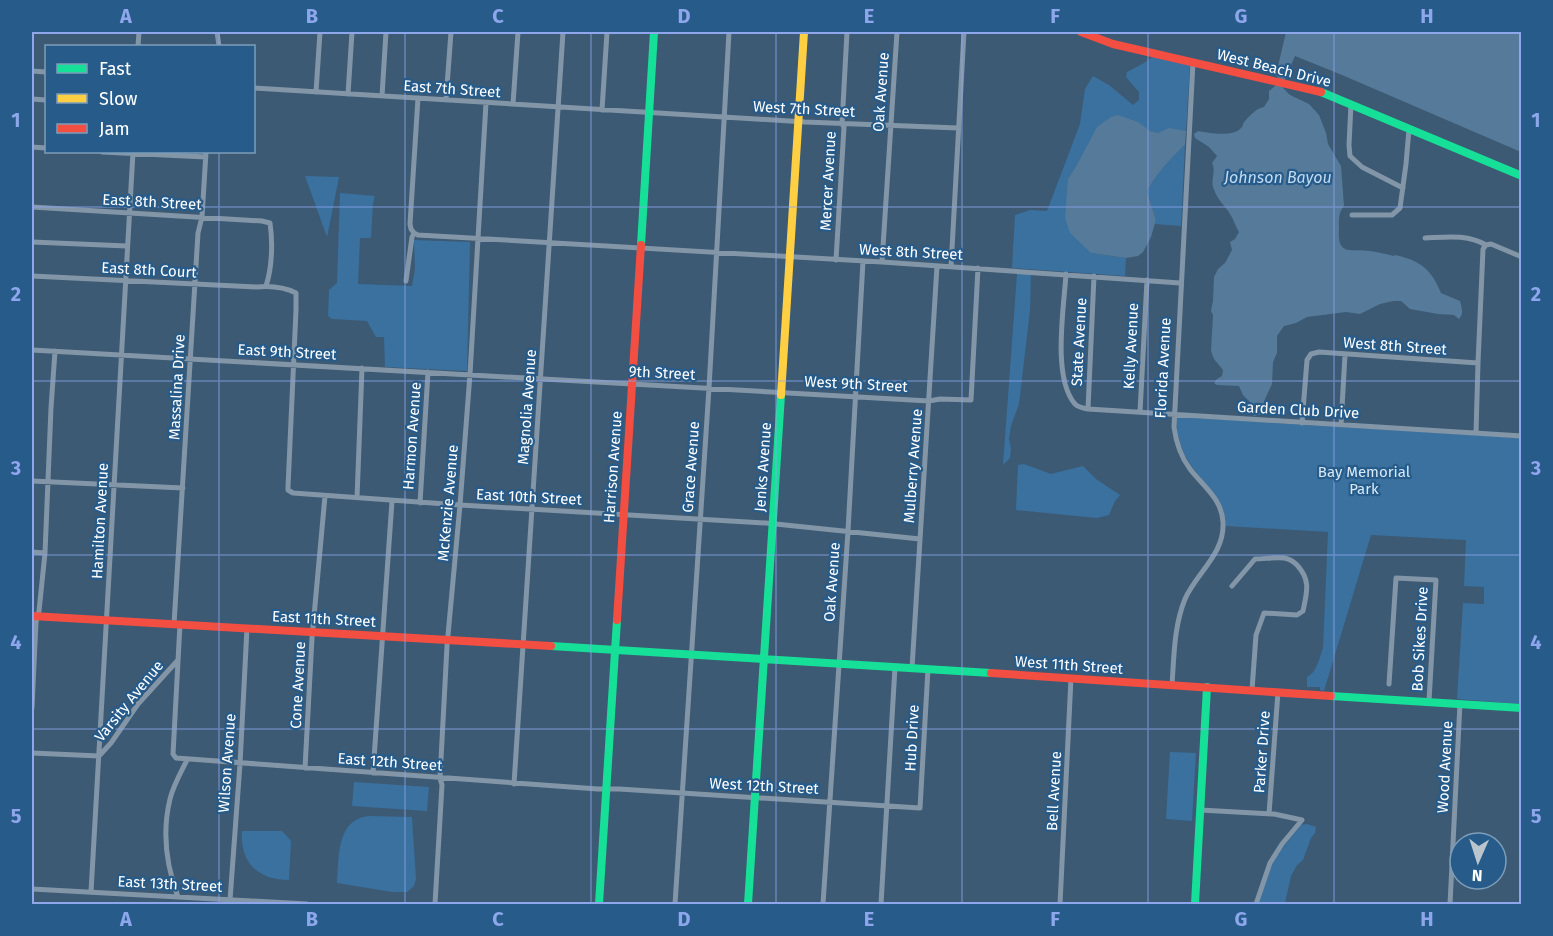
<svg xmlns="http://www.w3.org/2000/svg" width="1553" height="936" font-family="'Fira Sans',sans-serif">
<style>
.green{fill:#3a719f}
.water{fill:#567a99}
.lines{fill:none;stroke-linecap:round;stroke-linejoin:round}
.street{stroke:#8396a7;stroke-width:5}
.fast{stroke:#16e098;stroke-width:8}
.slow{stroke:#ffcf43;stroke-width:8}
.jam{stroke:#f24e42;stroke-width:8}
.grid{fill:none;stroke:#8ea6ec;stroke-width:1.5;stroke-opacity:0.55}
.labels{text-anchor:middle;stroke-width:4.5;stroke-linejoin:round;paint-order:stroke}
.street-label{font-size:15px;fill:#fff;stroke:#265b8a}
.park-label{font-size:15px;fill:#d7e9f7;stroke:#265b8a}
.water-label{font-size:16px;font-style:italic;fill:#bfdaf1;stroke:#265b8a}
.neatline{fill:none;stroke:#8ea6ec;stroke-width:2}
.grid-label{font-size:20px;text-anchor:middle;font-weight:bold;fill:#8ea6ec}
</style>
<rect width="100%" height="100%" fill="#3c5a74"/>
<path class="green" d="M 1152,57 L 1190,65 L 1186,131 L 1169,129 L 1158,133 L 1150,131 L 1137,122 L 1078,163 L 1068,179 L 1091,253 L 1126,258 L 1125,276 L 1012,268 L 1015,215 L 1030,210 L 1047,211 L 1080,124 L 1085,89 L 1093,76 L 1109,85 L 1133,105 L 1139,100 L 1139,92 L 1126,77 L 1127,72 L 1144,63 Z
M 1185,145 L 1181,226 L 1155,224 L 1156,220 L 1147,191 C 1157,173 1170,159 1185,145 Z
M 305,176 L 339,177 L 327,237 Z
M 340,193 L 375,196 L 373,203 L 371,238 L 360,238 L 358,284 L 412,286 L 415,269 L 414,240 L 470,242 L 467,371 L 385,367 L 384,337 L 376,337 L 367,321 L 332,319 L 328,316 L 329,290 L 337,283 Z
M 1017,274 L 1031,274 L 1030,310 L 1019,404 L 1011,426 L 1009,439 L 1011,448 L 1010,458 L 1003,465 Z
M 1178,417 L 1521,438 L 1521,704 L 1457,699 L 1463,603 L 1484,604 L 1484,587 L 1464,586 L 1466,540 L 1371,535 L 1324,691 L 1320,690 L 1320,687 L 1307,687 L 1307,677 C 1317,672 1319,659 1323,648 L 1328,532 L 1226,526 C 1224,491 1200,484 1186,457 C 1180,446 1177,433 1176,420 Z
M 1024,464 L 1051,474 L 1083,466 L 1096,479 L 1120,495 L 1115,501 L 1109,515 L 1097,518 L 1016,510 L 1018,465 Z
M 1170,752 L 1196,753 L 1192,821 L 1166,819 Z
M 354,782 L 429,787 L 427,811 L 352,806 Z
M 369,816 L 412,817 L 416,879 L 414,886 L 407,892 L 392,892 L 337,883 C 339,858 336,819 369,816 Z
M 1307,824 L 1316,827 L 1315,833 L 1311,838 L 1303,860 L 1297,865 L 1291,876 L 1285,903 L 1267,902 L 1266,904 L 1258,904 L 1274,859 L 1301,825 Z
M 242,831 L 282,831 L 291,841 L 289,880 C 258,880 240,863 242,831 Z"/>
<path class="water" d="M 1286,32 L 1521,32 L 1521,152 L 1342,75 L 1295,56 L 1285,79 L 1283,88 L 1290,95 L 1309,104 L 1319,115 L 1326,133 L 1328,144 L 1341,166 L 1344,206 C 1338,213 1339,221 1339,229 C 1337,257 1351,248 1370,251 C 1378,252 1386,254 1394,256 L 1395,255 C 1420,260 1432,270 1441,293 L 1460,301 C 1462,308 1464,314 1459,319 L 1454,315 L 1438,314 L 1410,309 L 1401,301 L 1393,301 L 1380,304 L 1360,314 L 1346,312 L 1307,317 L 1296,323 L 1284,326 L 1277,336 L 1277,353 L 1273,362 L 1272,384 L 1265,399 L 1262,414 L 1254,416 L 1252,413 L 1250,402 L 1243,395 L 1239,386 L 1217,385 L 1214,383 L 1217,379 L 1222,376 L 1223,370 L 1214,359 L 1211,351 L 1213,315 L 1211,311 L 1213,301 L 1214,277 L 1218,269 L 1225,263 L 1232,250 L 1230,242 L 1235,239 L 1239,232 C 1235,226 1233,217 1228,211 C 1222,203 1216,197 1213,187 C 1211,179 1216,171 1212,163 L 1217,156 L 1209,147 L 1195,138 L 1194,134 L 1198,131 C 1208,133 1232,137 1240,129 C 1246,123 1240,127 1245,121 C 1250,115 1257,108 1264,107 L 1269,99 L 1269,91 L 1275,86 L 1278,77 L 1276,75 Z
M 1118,115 L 1138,122 L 1150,131 L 1158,133 L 1169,128 L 1186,131 L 1185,145 C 1170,159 1157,173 1147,191 L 1156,220 L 1151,237 L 1143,252 L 1138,256 L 1126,258 L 1091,253 L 1070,233 L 1065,218 L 1068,179 L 1078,163 L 1097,127 L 1111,117 Z"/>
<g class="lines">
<path class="street" d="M 217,32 L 219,46
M 138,46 L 139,32
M 32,71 L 46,72
M 254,88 L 805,122 L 958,128
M 316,92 L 320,32
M 348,94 L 352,32
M 382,96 L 386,32
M 32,99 L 46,100
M 446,100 L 451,32
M 513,104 L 518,32
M 1351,104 L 1349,145 L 1350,156 L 1362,167 L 1403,188
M 602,110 L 607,32
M 32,147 L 46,148
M 102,152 L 206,157
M 32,207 L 262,221 L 270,223 C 273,243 272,268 266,286
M 1352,215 L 1392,215 L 1400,208 L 1406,164 L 1409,129
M 414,233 L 418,235 L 882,262 L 1180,283
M 1425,238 C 1447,237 1467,234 1486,245 L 1491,244 L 1522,257
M 32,242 L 127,246
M 836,260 L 844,127 L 842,124 L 847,32
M 882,262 L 897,32
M 951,267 L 964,32
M 1066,274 C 1064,307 1052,378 1075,404 C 1079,408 1084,408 1088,409 L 1522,436
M 32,276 L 257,287 C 269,286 284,287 296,293 L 296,310 L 288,487 L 288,490 L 293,493 L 460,505 L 766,523 L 920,539
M 406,281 L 412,237 L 414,233 L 411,229 L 410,224 L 418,98
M 32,350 L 929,401 L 940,399 L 971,400 L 978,268
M 1088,409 L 1094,276
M 1140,412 L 1147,280
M 1302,423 L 1307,360 L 1311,354 L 1319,352 L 1478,363
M 1341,425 L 1345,355
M 1476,433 L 1478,363 L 1483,249 L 1486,245
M 32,481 L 183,488
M 357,498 L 362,368
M 420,503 L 428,372
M 32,552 L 45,553
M 1232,586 L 1255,559 C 1264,559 1275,557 1284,558 C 1290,559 1293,561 1297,565 C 1311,580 1307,592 1303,611 L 1297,615 L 1264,613 L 1256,635 L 1252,690
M 174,624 L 198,233 L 202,217 L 206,152
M 180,624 L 173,754 L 176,758 L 598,789 L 619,789 L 920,808 L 928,669
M 912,668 L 937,266
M 1389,684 L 1396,578 L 1436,580 L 1429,701
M 1172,685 C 1174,656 1174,626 1185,599 C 1197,572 1225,554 1223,522 C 1222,499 1203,486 1190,469 C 1181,457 1176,442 1174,427 L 1193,62
M 32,708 L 36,622 L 39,611 L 45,553 L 51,408 L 55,351
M 32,753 L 99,756 L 111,743 L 138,704 L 178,660
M 305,768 L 312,638 L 325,496
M 373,773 L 392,501
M 514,784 L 563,32
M 1200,810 L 1274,814 L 1302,820 L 1282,844 L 1270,863 L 1256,904
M 1269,814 L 1278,692
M 32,889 L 307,904
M 91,892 L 133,152
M 178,897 C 166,865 162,832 170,799 C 173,786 181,772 187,760
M 230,900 L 240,764 L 247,628
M 435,904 L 442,785 L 440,778 L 447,646 L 460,505 L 470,374 L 486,103
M 675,904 L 709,388 L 729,32
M 823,904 L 848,531 L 863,261
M 881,904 L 895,667
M 1060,904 L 1071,678
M 1450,904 L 1460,703"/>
<path class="fast" d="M 1321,92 L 1522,176
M 641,245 L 654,32
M 551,646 L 991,673
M 1331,696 L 1522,708
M 599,904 L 617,620
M 748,904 L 781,395
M 1195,904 L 1207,687"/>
<path class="slow" d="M 781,395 L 804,32"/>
<path class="jam" d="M 1081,32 L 1113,44 L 1321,92
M 32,616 L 551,646
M 617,620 L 641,245
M 991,673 L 1331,696"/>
</g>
<path class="grid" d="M 219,32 L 219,46M 405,32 L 405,904M 591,32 L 591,904M 776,32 L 776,904M 962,32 L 962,904M 1148,32 L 1148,904M 1334,32 L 1334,904M 219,152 L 219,904M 32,207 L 1522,207M 32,381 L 1522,381M 32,555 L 1522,555M 32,729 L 1522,729"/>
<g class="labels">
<g class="street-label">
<text transform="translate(1274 68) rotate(14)" y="5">West Beach Drive</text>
<text transform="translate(452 89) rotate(4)" y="5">East 7th Street</text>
<text transform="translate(881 92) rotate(-86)" y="5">Oak Avenue</text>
<text transform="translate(804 109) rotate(3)" y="5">West 7th Street</text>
<text transform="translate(828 181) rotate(-87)" y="5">Mercer Avenue</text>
<text transform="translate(152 202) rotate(3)" y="5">East 8th Street</text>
<text transform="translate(911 252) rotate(3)" y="5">West 8th Street</text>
<text transform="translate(149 270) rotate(3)" y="5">East 8th Court</text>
<text transform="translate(1079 342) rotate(-87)" y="5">State Avenue</text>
<text transform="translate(1131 346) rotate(-87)" y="5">Kelly Avenue</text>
<text transform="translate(1395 346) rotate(4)" y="5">West 8th Street</text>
<text transform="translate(287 352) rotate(3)" y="5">East 9th Street</text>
<text transform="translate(1163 368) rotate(-87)" y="5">Florida Avenue</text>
<text transform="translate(662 373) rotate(3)" y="5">9th Street</text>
<text transform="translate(856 384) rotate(3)" y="5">West 9th Street</text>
<text transform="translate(177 387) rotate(-87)" y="5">Massalina Drive</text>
<text transform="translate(527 407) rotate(-86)" y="5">Magnolia Avenue</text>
<text transform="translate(1298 410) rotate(3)" y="5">Garden Club Drive</text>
<text transform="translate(412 436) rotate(-86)" y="5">Harmon Avenue</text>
<text transform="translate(913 466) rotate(-86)" y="5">Mulberry Avenue</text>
<text transform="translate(613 467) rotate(-86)" y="5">Harrison Avenue</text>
<text transform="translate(691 467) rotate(-86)" y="5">Grace Avenue</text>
<text transform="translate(763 467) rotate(-86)" y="5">Jenks Avenue</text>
<text transform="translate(529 497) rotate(3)" y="5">East 10th Street</text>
<text transform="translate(448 503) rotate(-85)" y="5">McKenzie Avenue</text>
<text transform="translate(100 521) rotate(-87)" y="5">Hamilton Avenue</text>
<text transform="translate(832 582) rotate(-86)" y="5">Oak Avenue</text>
<text transform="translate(324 619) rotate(3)" y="5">East 11th Street</text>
<text transform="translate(1420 639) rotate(-87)" y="5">Bob Sikes Drive</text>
<text transform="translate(1069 665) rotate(4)" y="5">West 11th Street</text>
<text transform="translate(298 685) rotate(-87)" y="5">Cone Avenue</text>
<text transform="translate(129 701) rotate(-51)" y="5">Varsity Avenue</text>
<text transform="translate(912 738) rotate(-87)" y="5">Hub Drive</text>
<text transform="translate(1262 752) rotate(-86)" y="5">Parker Drive</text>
<text transform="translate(390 762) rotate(4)" y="5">East 12th Street</text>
<text transform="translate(227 763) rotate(-86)" y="5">Wilson Avenue</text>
<text transform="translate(1445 767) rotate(-87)" y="5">Wood Avenue</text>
<text transform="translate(764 786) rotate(3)" y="5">West 12th Street</text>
<text transform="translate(1054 791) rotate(-87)" y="5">Bell Avenue</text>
<text transform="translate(170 884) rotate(3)" y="5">East 13th Street</text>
</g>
<g class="park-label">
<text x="1364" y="477">Bay Memorial<tspan x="1364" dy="17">Park</tspan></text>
</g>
<g class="water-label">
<text x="1278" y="183">Johnson Bayou</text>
</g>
</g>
<rect width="1553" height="936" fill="none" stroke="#265b8a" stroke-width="66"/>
<rect x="45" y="45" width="210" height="108" fill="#265b8a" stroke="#7d9db9" stroke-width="1.5"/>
<rect x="57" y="64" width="30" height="9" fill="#16e098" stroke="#7d9db9" stroke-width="1.5"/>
<text x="99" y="75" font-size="18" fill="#ffffff">Fast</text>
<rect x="57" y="94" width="30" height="9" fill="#ffcf43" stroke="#7d9db9" stroke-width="1.5"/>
<text x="99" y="105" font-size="18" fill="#ffffff">Slow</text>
<rect x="57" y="124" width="30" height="9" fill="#f24e42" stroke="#7d9db9" stroke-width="1.5"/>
<text x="99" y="135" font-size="18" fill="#ffffff">Jam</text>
<g transform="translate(1478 861) rotate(183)"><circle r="28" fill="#265b8a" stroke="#7d9db9" stroke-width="1.5"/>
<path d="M0-4.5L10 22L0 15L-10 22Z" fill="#bbc5ce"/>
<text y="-9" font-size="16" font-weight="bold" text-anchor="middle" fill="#ffffff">N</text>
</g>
<rect x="33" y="33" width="1487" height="870" class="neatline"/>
<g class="grid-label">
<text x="126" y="23">A</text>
<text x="312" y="23">B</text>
<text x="498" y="23">C</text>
<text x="684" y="23">D</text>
<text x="869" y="23">E</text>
<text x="1055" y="23">F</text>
<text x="1241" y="23">G</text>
<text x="1427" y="23">H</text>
<text x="16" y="127">1</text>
<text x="1536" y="127">1</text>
<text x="16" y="301">2</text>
<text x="1536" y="301">2</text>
<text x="16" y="475">3</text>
<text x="1536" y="475">3</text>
<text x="16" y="649">4</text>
<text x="1536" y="649">4</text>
<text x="16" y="823">5</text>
<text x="1536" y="823">5</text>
<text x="126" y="926">A</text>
<text x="312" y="926">B</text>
<text x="498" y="926">C</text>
<text x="684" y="926">D</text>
<text x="869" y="926">E</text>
<text x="1055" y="926">F</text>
<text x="1241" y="926">G</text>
<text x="1427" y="926">H</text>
</g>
</svg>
